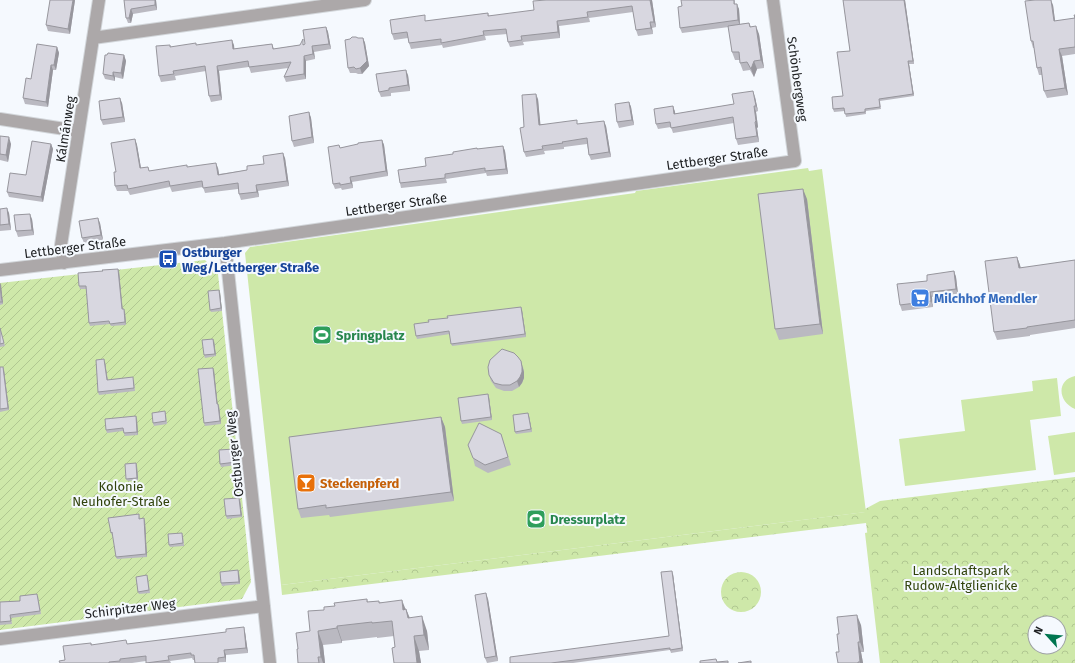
<svg xmlns="http://www.w3.org/2000/svg" width="1075" height="663" font-family="'Fira Sans',sans-serif">
<style>
.grass{fill:#cee8a9}
.park{fill:url(#park-crowns);fill-rule:evenodd}
.garden{fill:url(#garden-furrows)}
.lines{fill:none;stroke-linecap:round;stroke-linejoin:round}
.street-casing{stroke:#d2d6da;stroke-width:14}
.street{stroke:#aca8a9;stroke-width:12}
.wall{fill:#bab9c1}
.shaded-wall{fill:#97969d}
.building{fill:#d8d7e0;stroke:#97969d}
.labels{text-anchor:middle;stroke-width:4;stroke-linejoin:round;paint-order:stroke}
.street-label{font-size:13px;fill:#1c1e20;stroke:#f5f9fe}
.transit-label{font-size:13px;font-weight:bold;fill:#164399;stroke:#f5f9fe;text-anchor:start}
.shop-label{font-size:13px;font-weight:bold;fill:#366cbe;stroke:#f5f9fe;text-anchor:start}
.leisure-label{font-size:13px;font-weight:bold;fill:#27864d;stroke:#f5f9fe;text-anchor:start}
.food-label{font-size:13px;font-weight:bold;fill:#c56008;stroke:#f5f9fe;text-anchor:start}
.park-label{font-size:13px;fill:#31430b;stroke:#f5f9fe}
</style>
<defs>
<pattern id="park-crowns" width="20" height="18" patternUnits="userSpaceOnUse"><rect width="20" height="18" fill="#cee8a9"/><path d="M2 6a3 3 0 1 1 6 0M12 15a3 3 0 1 1 6 0" fill="none" stroke="#b0c791"/></pattern>
<pattern id="garden-furrows" width="10" height="10" patternUnits="userSpaceOnUse"><rect width="10" height="10" fill="#cee8a9"/><path d="M-1 1l2-2M0 10L10 0M9 11l2-2" fill="none" stroke="#b0c791"/></pattern>
</defs>
<rect width="100%" height="100%" fill="#f5f9fe"/>
<path class="grass" d="M 808,168 L 809,171 L 822,169 L 866,512 L 281,585 L 245,253 L 250,247 L 635,193 L 636,191 Z
M 1075,376 L 1075,409 C 1058,402 1056,380 1075,376 Z
M 1057,378 L 1061,416 L 1030,420 L 1036,470 L 905,486 L 899,439 L 965,431 L 961,400 L 1033,391 L 1032,381 Z
M 1075,432 L 1075,472 L 1054,475 L 1048,436 Z
M 875,531 L 891,663 L 880,663 L 865,533 Z"/>
<path class="park" d="M 1075,477 L 1075,663 L 884,663 L 866,523 L 282,595 L 281,585 L 865,512 L 865,509 L 880,501 ZM 1035,623 L 1059,623 L 1059,647 L 1035,647 Z
M721 592a20 20 0 1 1 40 0a20 20 0 1 1-40 0Z"/>
<path class="garden" d="M 205,260 L 218,274 L 251,582 L 242,599 L 0,630 L 0,283 Z"/>
<g class="lines">
<g class="street-casing">
<path id="street" d="M 93,38 L 365,0
M 0,119 L 78,131
M 225,243 L 270,663
M 64,263 L 61,245 L 99,0
M 0,270 L 225,243 L 795,161 L 773,0
M 0,639 L 264,606"/>
</g>
<use href="#street" class="street"/>
</g>
<path class="wall" d="M 75,0 L 70,34 L 48,31 L 46,25 Z
M 124,0 L 156,0 L 157,10 L 133,14 L 131,23 L 128,23 L 126,18 Z
M 652,0 L 656,27 L 652,28 L 653,34 L 638,36 L 636,30 L 633,12 L 589,18 L 590,22 L 559,26 L 560,38 L 523,42 L 524,45 L 510,47 L 508,42 L 507,34 L 485,36 L 486,40 L 443,48 L 442,45 L 411,49 L 409,43 L 408,38 L 394,40 L 392,34 L 427,21 L 488,13 L 489,16 Z
M 735,0 L 735,4 L 739,9 L 740,24 L 749,23 L 751,27 L 759,34 L 764,68 L 757,69 L 754,77 L 750,70 L 743,71 L 740,63 L 740,60 L 735,60 L 732,52 L 729,27 L 682,33 L 680,28 Z
M 843,0 L 905,0 L 914,64 L 909,64 L 914,96 L 880,101 L 881,109 L 866,111 L 866,114 L 846,117 L 845,111 L 834,112 L 833,109 L 843,96 L 850,51 Z
M 1053,5 L 1055,21 L 1075,18 L 1075,15 L 1075,54 L 1062,56 L 1068,95 L 1047,98 L 1044,91 L 1042,75 L 1039,75 L 1037,68 L 1034,48 L 1033,48 L 1031,41 Z
M 326,27 L 328,32 L 331,49 L 314,52 L 315,59 L 306,61 L 306,79 L 286,82 L 284,77 L 288,68 L 251,73 L 249,67 L 219,71 L 222,100 L 211,102 L 209,96 L 206,71 L 175,76 L 176,80 L 161,82 L 159,76 L 170,45 L 171,47 L 196,45 L 234,45 L 234,49 L 272,44 L 274,49 L 305,44 Z
M 358,38 L 363,38 L 365,43 L 369,66 L 362,74 L 358,74 L 356,73 L 350,73 L 348,68 Z
M 57,47 L 59,53 L 56,70 L 53,70 L 48,107 L 25,104 L 23,98 L 31,79 Z
M 124,55 L 126,61 L 123,79 L 115,77 L 115,81 L 105,79 L 103,74 Z
M 408,75 L 410,91 L 391,93 L 391,96 L 381,97 L 379,92 Z
M 755,97 L 758,111 L 756,112 L 758,127 L 757,128 L 759,142 L 738,145 L 736,139 L 734,123 L 673,133 L 671,127 L 658,129 L 656,124 L 673,106 L 675,112 L 675,114 L 734,104 Z
M 538,99 L 540,124 L 578,124 L 606,126 L 611,157 L 591,160 L 589,155 L 587,144 L 564,147 L 564,149 L 544,151 L 545,154 L 526,157 L 524,152 L 524,127 Z
M 629,102 L 631,107 L 634,125 L 619,128 L 617,122 Z
M 122,103 L 125,122 L 103,125 L 101,120 Z
M 309,112 L 311,118 L 314,143 L 294,147 L 292,141 Z
M 0,136 L 11,144 L 8,162 L 0,160 Z
M 135,139 L 137,145 L 141,168 L 149,171 L 188,167 L 218,168 L 219,174 L 247,170 L 264,164 L 285,158 L 289,186 L 258,191 L 259,197 L 241,200 L 239,194 L 238,189 L 205,193 L 203,187 L 172,192 L 170,187 L 130,195 L 128,191 L 117,191 L 115,186 L 116,172 Z
M 382,140 L 384,145 L 388,176 L 352,182 L 353,188 L 342,190 L 341,188 L 335,189 L 333,184 L 340,148 Z
M 51,144 L 53,149 L 43,202 L 9,197 L 7,192 L 26,175 Z
M 503,146 L 505,151 L 508,174 L 487,176 L 486,173 L 446,179 L 447,183 L 401,188 L 400,183 L 426,166 L 453,154 L 477,148 L 478,149 Z
M 807,199 L 823,334 L 779,340 L 775,329 Z
M 0,209 L 9,213 L 11,230 L 0,231 Z
M 32,219 L 34,235 L 18,237 L 16,231 Z
M 100,223 L 103,240 L 84,243 L 82,238 Z
M 1017,257 L 1021,268 L 1075,260 L 1075,328 L 1030,335 L 1030,336 L 997,340 L 994,332 Z
M 119,271 L 122,309 L 125,312 L 126,325 L 111,326 L 110,324 L 90,326 L 89,323 L 86,289 L 80,289 L 79,286 Z
M 954,271 L 956,277 L 958,294 L 932,297 L 933,307 L 902,311 L 900,305 L 927,281 Z
M 0,283 L 3,304 L 0,305 Z
M 219,290 L 220,292 L 222,311 L 211,312 L 210,310 Z
M 521,307 L 522,310 L 526,337 L 452,346 L 450,334 L 417,339 L 416,336 L 429,322 Z
M 0,328 L 5,346 L 0,347 Z
M 214,341 L 216,356 L 205,358 L 204,355 Z
M 105,362 L 108,380 L 134,380 L 135,391 L 99,395 L 98,392 Z
M 0,367 L 3,367 L 4,370 L 9,410 L 0,412 Z
M 523,367 L 524,372 L 524,378 L 522,383 L 519,387 L 512,391 L 504,391 L 496,388 L 491,381 L 489,375 Z
M 214,370 L 217,404 L 219,406 L 221,424 L 205,426 L 204,423 Z
M 488,394 L 489,397 L 492,420 L 462,424 L 461,421 Z
M 165,411 L 166,414 L 167,424 L 154,426 L 153,423 Z
M 528,413 L 529,416 L 532,432 L 516,434 L 515,432 Z
M 441,417 L 445,427 L 454,501 L 330,517 L 329,515 L 301,518 L 298,509 Z
M 137,419 L 138,435 L 125,436 L 123,431 L 107,433 L 106,430 Z
M 501,434 L 511,465 L 488,473 L 475,466 L 473,458 Z
M 234,449 L 235,451 L 237,465 L 221,467 L 220,464 Z
M 136,463 L 137,466 L 138,480 L 128,481 L 126,479 Z
M 240,500 L 242,517 L 227,519 L 226,516 Z
M 139,514 L 140,518 L 145,521 L 147,557 L 117,559 L 116,557 L 113,535 L 112,535 L 111,533 Z
M 183,535 L 184,546 L 170,547 L 169,545 Z
M 239,573 L 240,584 L 222,586 L 221,583 Z
M 673,574 L 683,651 L 671,653 L 670,650 L 573,663 L 510,663 L 669,636 Z
M 148,578 L 150,593 L 139,594 L 138,592 Z
M 38,596 L 41,614 L 11,618 L 12,624 L 0,625 L 0,602 L 20,601 Z
M 367,599 L 368,602 L 379,601 L 379,602 L 406,609 L 410,618 L 427,631 L 429,650 L 419,651 L 421,663 L 394,663 L 395,647 L 394,636 L 377,638 L 377,637 L 342,641 L 342,643 L 323,645 L 325,663 L 298,663 L 298,649 L 324,610 L 335,606 Z
M 488,599 L 498,661 L 487,663 L 485,658 Z
M 861,625 L 864,652 L 861,652 L 863,663 L 838,663 L 839,652 L 839,634 Z
M 245,632 L 248,653 L 226,655 L 226,662 L 195,663 L 194,660 L 193,660 L 192,658 L 170,661 L 171,663 L 146,663 L 146,661 L 132,663 L 60,663 L 65,660 L 91,643 L 92,645 L 128,644 Z"/>
<path class="shaded-wall" d="M 73,0 L 75,0 L 70,34 L 68,29 Z
M 155,0 L 156,0 L 157,10 L 155,5 Z
M 650,0 L 652,0 L 656,27 L 654,22 Z
M 904,0 L 905,0 L 914,64 L 913,61 Z
M 1051,0 L 1053,5 L 1056,28 L 1054,21 Z
M 737,4 L 739,9 L 740,26 L 738,20 Z
M 131,9 L 133,14 L 131,23 L 129,18 Z
M 557,21 L 559,26 L 560,38 L 558,32 Z
M 650,22 L 652,28 L 653,34 L 651,28 Z
M 756,26 L 759,34 L 764,68 L 761,60 Z
M 326,27 L 328,32 L 331,49 L 329,44 Z
M 363,38 L 365,43 L 369,66 L 362,74 L 360,68 Z
M 232,40 L 234,45 L 235,55 L 233,49 Z
M 312,46 L 314,52 L 315,59 L 313,54 Z
M 57,47 L 59,53 L 56,70 L 54,65 Z
M 1059,49 L 1062,56 L 1068,95 L 1065,88 Z
M 124,55 L 126,61 L 123,79 L 121,73 Z
M 304,56 L 306,61 L 306,79 L 304,74 Z
M 754,61 L 757,69 L 754,77 L 751,69 Z
M 908,61 L 909,64 L 914,96 L 913,94 Z
M 51,65 L 53,70 L 48,107 L 46,102 Z
M 217,66 L 219,71 L 222,100 L 220,95 Z
M 406,70 L 408,75 L 410,91 L 408,85 Z
M 113,72 L 115,77 L 115,81 L 113,76 Z
M 753,91 L 755,97 L 758,111 L 756,106 Z
M 536,94 L 538,99 L 541,130 L 539,125 Z
M 120,98 L 122,103 L 125,122 L 123,117 Z
M 629,102 L 631,107 L 634,125 L 632,120 Z
M 673,106 L 675,112 L 676,120 L 674,114 Z
M 754,106 L 756,112 L 758,127 L 757,128 L 759,142 L 757,136 Z
M 309,112 L 311,118 L 314,143 L 312,137 Z
M 604,121 L 606,126 L 611,157 L 609,152 Z
M 9,137 L 11,144 L 8,162 L 6,155 Z
M 135,139 L 137,145 L 142,174 L 140,168 Z
M 382,140 L 384,145 L 388,176 L 386,171 Z
M 51,144 L 53,149 L 43,202 L 41,197 Z
M 503,146 L 505,151 L 508,174 L 506,169 Z
M 283,153 L 285,158 L 289,186 L 287,181 Z
M 216,163 L 218,168 L 220,180 L 218,175 Z
M 350,177 L 352,182 L 353,188 L 351,183 Z
M 256,185 L 258,191 L 259,197 L 257,192 Z
M 803,189 L 807,199 L 823,334 L 820,324 Z
M 7,208 L 9,213 L 11,230 L 9,224 Z
M 30,214 L 32,219 L 34,235 L 32,230 Z
M 98,218 L 100,223 L 103,240 L 101,235 Z
M 1017,257 L 1020,265 L 1022,276 L 1019,268 Z
M 118,269 L 119,271 L 123,312 L 122,309 Z
M 954,271 L 956,277 L 958,294 L 956,289 Z
M 0,283 L 1,284 L 3,304 L 2,302 Z
M 219,290 L 220,292 L 222,311 L 221,308 Z
M 930,292 L 932,297 L 933,307 L 931,301 Z
M 521,307 L 522,310 L 526,337 L 525,334 Z
M 124,309 L 125,312 L 126,325 L 125,322 Z
M 213,339 L 214,341 L 216,356 L 215,354 Z
M 104,359 L 105,362 L 108,383 L 107,380 Z
M 521,361 L 524,372 L 524,378 L 522,383 L 519,387 L 517,381 Z
M 3,367 L 4,370 L 9,410 L 8,408 Z
M 213,368 L 214,370 L 218,407 L 217,404 Z
M 488,394 L 489,397 L 492,420 L 491,417 Z
M 218,404 L 219,406 L 221,424 L 220,421 Z
M 528,413 L 529,416 L 532,432 L 531,429 Z
M 136,416 L 137,419 L 138,435 L 137,432 Z
M 441,417 L 445,427 L 454,501 L 451,492 Z
M 234,449 L 235,451 L 237,465 L 236,462 Z
M 136,463 L 137,466 L 138,480 L 137,478 Z
M 239,498 L 240,500 L 242,517 L 241,515 Z
M 144,518 L 145,521 L 147,557 L 146,554 Z
M 238,570 L 239,573 L 240,584 L 239,582 Z
M 672,571 L 673,574 L 683,651 L 682,648 Z
M 486,593 L 488,599 L 498,661 L 496,656 Z
M 402,600 L 407,613 L 406,609 L 412,624 L 413,633 L 403,610 Z
M 857,615 L 861,625 L 864,652 L 860,642 Z
M 422,616 L 427,631 L 429,650 L 424,635 Z
M 337,626 L 342,641 L 342,643 L 337,628 Z
M 244,627 L 245,632 L 248,653 L 246,648 Z
M 318,631 L 323,645 L 325,663 L 323,663 L 321,657 Z
M 414,636 L 419,651 L 421,663 L 417,663 Z
M 858,642 L 861,652 L 863,663 L 860,663 L 860,662 Z
M 224,650 L 226,655 L 226,662 L 225,657 Z"/>
<path class="building" d="M 50,0 L 73,0 L 68,29 L 46,25 Z
M 124,0 L 155,0 L 155,5 L 131,9 L 129,18 L 126,18 Z
M 546,0 L 650,0 L 654,22 L 650,22 L 651,28 L 636,30 L 632,6 L 587,12 L 588,17 L 557,21 L 558,32 L 521,36 L 522,40 L 508,42 L 506,29 L 483,31 L 484,35 L 441,43 L 441,39 L 409,43 L 407,32 L 392,34 L 390,20 L 425,15 L 425,21 L 488,13 L 488,16 L 534,10 L 533,1 Z
M 681,0 L 734,0 L 734,4 L 737,4 L 738,20 L 680,28 L 678,7 L 682,6 Z
M 843,0 L 904,0 L 913,61 L 908,61 L 913,94 L 879,99 L 880,107 L 865,109 L 865,112 L 845,114 L 844,108 L 833,109 L 832,97 L 843,96 L 837,52 L 850,51 Z
M 1035,0 L 1051,0 L 1054,21 L 1075,18 L 1074,15 L 1075,15 L 1075,47 L 1059,49 L 1065,88 L 1044,91 L 1041,67 L 1037,68 L 1033,41 L 1031,41 L 1025,1 Z
M 749,23 L 750,27 L 756,26 L 761,60 L 754,61 L 751,69 L 747,62 L 740,63 L 739,52 L 732,52 L 728,26 Z
M 326,27 L 329,44 L 312,46 L 313,54 L 304,56 L 304,74 L 284,77 L 291,62 L 249,67 L 248,61 L 217,66 L 220,95 L 209,96 L 205,66 L 173,71 L 174,74 L 159,76 L 156,46 L 170,45 L 170,47 L 196,43 L 196,45 L 232,40 L 233,49 L 272,44 L 273,49 L 300,45 L 303,39 L 303,45 L 305,44 L 303,30 Z
M 352,37 L 356,37 L 358,38 L 363,38 L 367,61 L 360,68 L 356,69 L 354,67 L 348,68 L 345,40 L 350,39 Z
M 37,44 L 57,47 L 54,65 L 51,65 L 46,102 L 23,98 L 26,78 L 31,79 Z
M 108,53 L 124,55 L 121,73 L 113,72 L 113,76 L 103,74 L 105,55 L 107,55 Z
M 406,70 L 408,85 L 389,88 L 389,90 L 379,92 L 376,74 Z
M 753,91 L 756,106 L 754,106 L 756,121 L 755,122 L 757,136 L 736,139 L 733,117 L 671,128 L 670,122 L 656,124 L 654,109 L 673,106 L 674,114 L 734,104 L 732,94 Z
M 536,94 L 539,125 L 577,120 L 577,124 L 604,121 L 609,152 L 589,155 L 587,138 L 562,142 L 563,143 L 542,146 L 543,149 L 524,152 L 520,128 L 524,127 L 522,95 Z
M 120,98 L 123,117 L 101,120 L 99,101 Z
M 629,102 L 632,120 L 617,122 L 615,104 Z
M 309,112 L 312,137 L 292,141 L 289,116 Z
M 0,136 L 9,137 L 6,155 L 0,154 Z
M 135,139 L 140,168 L 148,167 L 149,171 L 187,165 L 187,167 L 216,163 L 218,175 L 247,170 L 247,166 L 264,164 L 263,156 L 283,153 L 287,181 L 256,185 L 257,192 L 239,194 L 238,183 L 203,188 L 202,181 L 170,186 L 169,181 L 128,189 L 127,185 L 115,186 L 114,172 L 116,172 L 111,143 Z
M 382,140 L 386,171 L 350,177 L 351,183 L 340,185 L 340,183 L 333,184 L 328,147 L 339,145 L 340,148 L 358,144 L 358,143 Z
M 32,141 L 51,144 L 41,197 L 7,192 L 10,173 L 26,175 Z
M 503,146 L 506,169 L 485,171 L 485,168 L 445,174 L 445,178 L 400,183 L 398,170 L 426,166 L 425,158 L 453,154 L 453,152 L 477,148 L 477,149 Z
M 803,189 L 820,324 L 775,329 L 758,194 Z
M 7,208 L 9,224 L 0,225 L 0,209 Z
M 30,214 L 32,230 L 16,231 L 14,215 Z
M 98,218 L 101,235 L 82,238 L 79,221 Z
M 1017,257 L 1019,268 L 1075,260 L 1075,320 L 1027,327 L 1027,328 L 994,332 L 985,261 Z
M 118,269 L 122,309 L 124,309 L 125,322 L 110,324 L 109,321 L 89,323 L 86,286 L 79,286 L 78,273 L 103,271 L 102,270 Z
M 954,271 L 956,289 L 930,292 L 931,301 L 900,305 L 897,284 L 927,281 L 927,275 Z
M 0,285 L 2,302 L 0,302 Z
M 219,290 L 221,308 L 210,310 L 208,291 Z
M 521,307 L 525,334 L 451,344 L 449,331 L 416,336 L 414,324 L 429,322 L 428,320 L 448,318 L 447,316 Z
M 0,328 L 4,343 L 0,344 Z
M 213,339 L 215,354 L 204,355 L 202,340 Z
M 502,349 L 514,353 L 518,357 L 521,361 L 522,367 L 522,372 L 520,377 L 517,381 L 510,385 L 502,385 L 494,383 L 489,375 L 488,367 L 490,360 Z
M 104,359 L 107,380 L 133,377 L 134,388 L 98,392 L 96,360 Z
M 0,367 L 3,367 L 8,408 L 0,409 Z
M 213,368 L 217,404 L 218,404 L 220,421 L 204,423 L 198,369 Z
M 488,394 L 491,417 L 461,421 L 458,398 Z
M 165,411 L 166,421 L 153,423 L 152,413 Z
M 528,413 L 531,429 L 515,432 L 513,415 Z
M 136,416 L 137,432 L 124,433 L 123,428 L 106,430 L 105,419 Z
M 441,417 L 451,492 L 326,508 L 326,505 L 298,509 L 289,437 Z
M 479,423 L 501,434 L 508,457 L 485,465 L 473,458 L 468,445 Z
M 234,449 L 236,462 L 220,464 L 219,450 Z
M 136,463 L 137,478 L 126,479 L 125,464 Z
M 239,498 L 241,515 L 226,516 L 224,499 Z
M 139,514 L 139,519 L 144,518 L 146,554 L 116,557 L 112,532 L 111,533 L 108,518 Z
M 182,533 L 183,543 L 169,545 L 168,534 Z
M 238,570 L 239,582 L 221,583 L 220,572 Z
M 672,571 L 682,648 L 670,650 L 670,648 L 551,663 L 510,663 L 510,657 L 669,636 L 661,572 Z
M 147,575 L 149,590 L 138,592 L 136,577 Z
M 486,593 L 496,656 L 485,658 L 475,595 Z
M 37,594 L 40,611 L 10,615 L 11,621 L 0,622 L 0,602 L 20,601 L 20,596 Z
M 367,599 L 367,602 L 379,601 L 379,603 L 402,600 L 403,610 L 406,609 L 408,618 L 422,616 L 424,635 L 414,636 L 417,663 L 394,663 L 392,648 L 395,647 L 392,621 L 372,623 L 372,622 L 337,626 L 337,628 L 318,631 L 321,657 L 318,657 L 319,663 L 298,663 L 297,649 L 298,649 L 296,633 L 310,631 L 308,611 L 324,610 L 324,607 L 335,606 L 334,603 Z
M 857,615 L 860,642 L 858,642 L 860,662 L 858,662 L 858,663 L 838,663 L 836,652 L 839,652 L 837,634 L 839,634 L 837,617 Z
M 244,627 L 246,648 L 224,650 L 225,657 L 218,658 L 218,663 L 195,663 L 194,655 L 191,655 L 191,653 L 168,656 L 169,660 L 146,663 L 146,656 L 120,659 L 120,661 L 109,662 L 109,663 L 60,663 L 59,661 L 65,660 L 63,646 L 91,643 L 91,645 L 126,640 L 127,644 L 226,632 L 226,629 Z
M 716,659 L 717,662 L 728,661 L 728,663 L 700,663 L 700,661 Z
M 751,661 L 751,663 L 738,663 Z"/>
<defs>
<g id="bus-square" transform="scale(1)"><rect x="-9" y="-9" width="18" height="18" rx="4" fill="#1a4fb4" stroke="#f5f9fe"/><path d="M-5-6H5V4H4V6H2V4H-2V6H-4V4H-5ZM-3.5-4V0h7V-4ZM-3.5 1.2v1.5H-2V1.2ZM2 1.2v1.5H3.5V1.2Z" fill="#fff"/></g>
<g id="supermarket-square" transform="scale(1)"><rect x="-9" y="-9" width="18" height="18" rx="4" fill="#3f7fe0" stroke="#f5f9fe"/><path d="M-6-5.5h2.5l.6 2H6L4.5 2H-2.5L-4.4-4H-6ZM-1.5 3.2a1.3 1.3 0 1 0 .1 0ZM3 3.2a1.3 1.3 0 1 0 .1 0Z" fill="#fff"/></g>
<g id="stadium-square" transform="scale(1)"><rect x="-9" y="-9" width="18" height="18" rx="4" fill="#2e9e5b" stroke="#f5f9fe"/><path d="M0-5a6.5 5 0 1 0 0 10a6.5 5 0 1 0 0-10ZM-3.5-1.8h7v3.6h-7Z" fill="#fff"/></g>
<g id="bar-square" transform="scale(1)"><rect x="-9" y="-9" width="18" height="18" rx="4" fill="#e8710a" stroke="#f5f9fe"/><path d="M-6-5H6L.8 .8V4.5H3.5V6h-7V4.5H-.8V.8Z" fill="#fff"/></g>
</defs>
<g fill-rule="evenodd">
<use href="#bus-square" x="168" y="259"/>
<use href="#supermarket-square" x="920" y="298"/>
<use href="#stadium-square" x="322" y="335"/>
<use href="#bar-square" x="306" y="483"/>
<use href="#stadium-square" x="536" y="519"/>
</g>
<g class="labels">
<g class="street-label">
<text transform="translate(798 79) rotate(82)" y="5">Schönbergweg</text>
<text transform="translate(65 129) rotate(-81)" y="5">Kálmánweg</text>
<text transform="translate(717 158) rotate(-8)" y="5">Lettberger Straße</text>
<text transform="translate(396 204) rotate(-8)" y="5">Lettberger Straße</text>
<text transform="translate(75 247) rotate(-7)" y="5">Lettberger Straße</text>
<text transform="translate(234 454) rotate(-96)" y="5">Ostburger Weg</text>
<text transform="translate(130 608) rotate(-7)" y="5">Schirpitzer Weg</text>
</g>
<g class="transit-label">
<text x="182" y="257">Ostburger<tspan x="182" dy="15">Weg/Lettberger Straße</tspan></text>
</g>
<g class="shop-label">
<text x="934" y="303">Milchhof Mendler</text>
</g>
<g class="leisure-label">
<text x="336" y="340">Springplatz</text>
<text x="550" y="524">Dressurplatz</text>
</g>
<g class="food-label">
<text x="320" y="488">Steckenpferd</text>
</g>
<g class="park-label">
<text x="121" y="491">Kolonie<tspan x="121" dy="15">Neuhofer-Straße</tspan></text>
<text x="961" y="575">Landschaftspark<tspan x="961" dy="15">Rudow-Altglienicke</tspan></text>
</g>
</g>
<g transform="translate(1047 635) rotate(297)"><circle r="19" fill="#f5f9fe" stroke="#9ea1a5"/>
<path d="M0-3L7 15L0 10L-7 15Z" fill="#007550"/>
<text y="-6" font-size="11" font-weight="bold" text-anchor="middle" fill="#1c1e20">N</text>
</g>
</svg>
